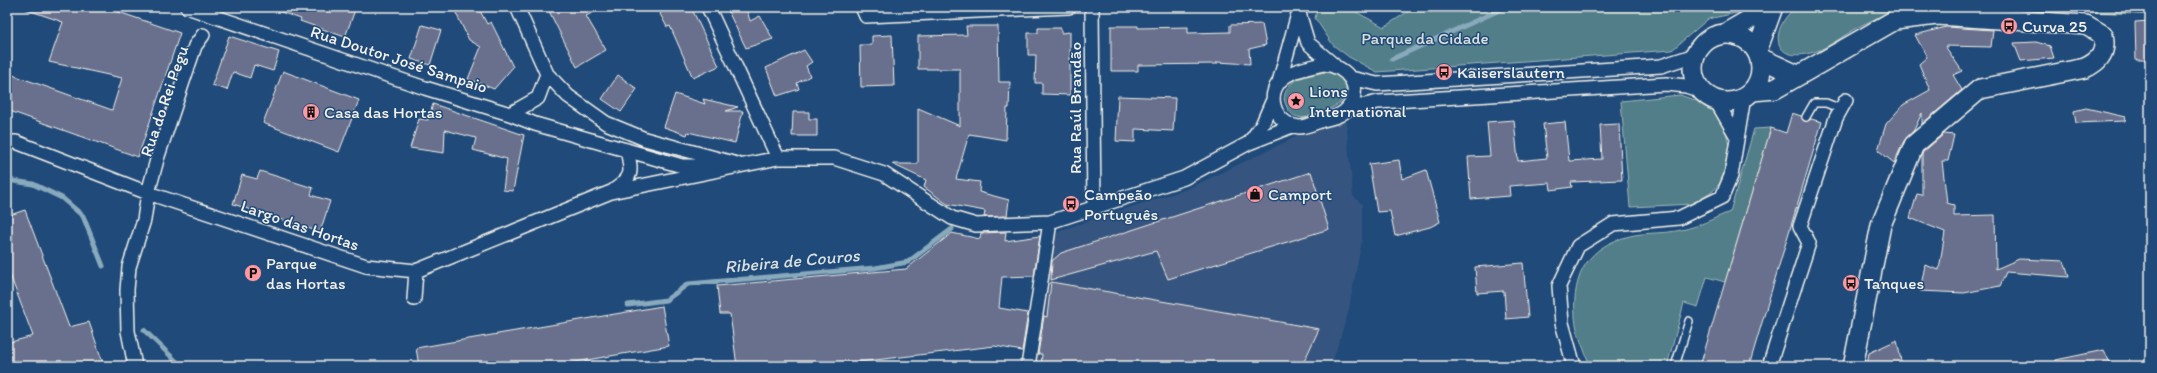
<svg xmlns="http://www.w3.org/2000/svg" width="2157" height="373" font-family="Itim,sans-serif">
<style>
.built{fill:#355580}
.green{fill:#517e88;stroke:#a2b8b8}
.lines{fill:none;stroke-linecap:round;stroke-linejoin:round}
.stream{stroke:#89aabc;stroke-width:5}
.building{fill:#686f8d;stroke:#f4f1e8}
.lane-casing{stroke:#f4f1e8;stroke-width:10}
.street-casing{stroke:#f4f1e8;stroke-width:16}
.secondary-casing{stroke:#f4f1e8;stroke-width:22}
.lane{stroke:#1f4a7a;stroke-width:7}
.street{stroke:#1f4a7a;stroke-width:13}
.secondary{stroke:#1f4a7a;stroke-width:19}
.labels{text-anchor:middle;stroke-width:3;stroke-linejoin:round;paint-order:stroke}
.poi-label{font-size:17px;fill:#f4f1e8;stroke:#1f4a7a;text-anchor:start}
.park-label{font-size:17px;fill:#dce0da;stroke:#1f4a7a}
.street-label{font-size:17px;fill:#f4f1e8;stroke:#1f4a7a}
.water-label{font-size:18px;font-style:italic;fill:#d9dfdd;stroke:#1f4a7a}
</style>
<rect width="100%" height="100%" fill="#1f4a7a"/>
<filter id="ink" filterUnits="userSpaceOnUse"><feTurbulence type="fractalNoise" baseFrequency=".025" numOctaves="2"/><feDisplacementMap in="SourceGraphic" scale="8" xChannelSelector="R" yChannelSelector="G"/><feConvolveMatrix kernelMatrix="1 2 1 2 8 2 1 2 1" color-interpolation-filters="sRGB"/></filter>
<g filter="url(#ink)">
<path class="built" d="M 1346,120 L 1353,196 L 1362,204 L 1362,240 L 1348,313 L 1331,366 L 1034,366 L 1051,240 L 1061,230 L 1187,189 L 1304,133 Z"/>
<path class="green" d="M 1318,7 L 1347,7 L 1384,27 L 1415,7 L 1748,7 L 1741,12 L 1708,19 L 1672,50 L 1377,72 L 1349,57 L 1333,45 L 1315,18 Z
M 1797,7 L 1902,7 C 1888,13 1874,19 1860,26 C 1843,35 1826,51 1806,54 C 1768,61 1773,23 1797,7 Z
M 1986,7 L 2150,7 L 2150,15 C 2096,11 2041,12 1986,7 Z
M 1326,72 C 1341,73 1353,88 1341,102 C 1337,106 1331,108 1325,111 C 1307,119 1290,124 1284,99 C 1286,77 1308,76 1326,72 Z
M 1680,95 L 1703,103 L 1713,109 L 1719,117 L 1726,132 L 1729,146 L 1722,181 L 1712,192 L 1694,204 L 1630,207 L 1621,101 Z
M 1771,128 L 1725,282 L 1707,277 L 1698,307 L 1684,303 L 1667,366 L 1590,366 C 1585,351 1576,333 1575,317 C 1572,274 1588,246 1630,236 C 1646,232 1665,234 1681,230 C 1698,227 1714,218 1730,212 L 1754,129 Z"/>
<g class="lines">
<path class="stream" d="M 1392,59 L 1506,7
M 7,180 L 33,184 L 62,198 L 83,216 L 103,266
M 628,305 L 666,300 L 688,284 L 875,268 L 908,262 L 952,229
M 144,330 L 178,363 L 178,366
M 584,366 L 588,361"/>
</g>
<path class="building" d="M 25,7 L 104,7 L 180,33 L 138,157 L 7,110 L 7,73 L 112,110 L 122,78 L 49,62 L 63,22 L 25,9 Z
M 273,7 L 346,7 L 355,10 L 345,37 L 300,21 L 301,19 L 272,9 Z
M 453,7 L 478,7 L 487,24 L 491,22 L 497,34 L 513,67 L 494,89 L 468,79 L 481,47 L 469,40 Z
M 547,7 L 604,7 L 586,16 L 606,50 L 577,67 Z
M 665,7 L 691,7 L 719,66 L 693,78 L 670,26 L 667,27 L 660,14 Z
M 726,7 L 746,7 L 750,21 L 760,16 L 773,39 L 746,48 Z
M 2150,21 L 2150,60 L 2136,60 L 2135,22 Z
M 1262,24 L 1266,45 L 1249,49 L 1250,64 L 1217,62 L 1217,64 L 1138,65 L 1138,71 L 1111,71 L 1111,26 L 1138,26 L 1138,28 L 1188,27 L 1188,33 L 1230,32 L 1230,25 Z
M 422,25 L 441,30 L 430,65 L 411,59 Z
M 966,26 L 998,26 L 999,82 L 1010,82 L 1009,108 L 1007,108 L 1006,140 L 969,134 L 956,179 L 980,182 L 979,192 L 1009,200 L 1007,216 L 984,217 L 985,211 L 947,204 L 924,187 L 926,180 L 892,164 L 918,164 L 918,108 L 960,126 L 960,69 L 918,69 L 918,36 L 967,35 Z
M 1946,27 L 1993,30 L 1991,47 L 1945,46 L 1962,71 L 1953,75 L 1962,90 L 1922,124 L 1922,113 L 1914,130 L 1904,141 L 1894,163 L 1878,150 L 1886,124 L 1903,105 L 1930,90 L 1919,64 L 1927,57 L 1915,35 Z
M 1038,28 L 1061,28 L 1061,33 L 1070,32 L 1070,95 L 1042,94 L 1042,83 L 1035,83 L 1036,55 L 1028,55 L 1028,33 L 1038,33 Z
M 892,35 L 894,86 L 861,87 L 860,45 L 872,45 L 872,36 Z
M 229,36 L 279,52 L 273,71 L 254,65 L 250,78 L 233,72 L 227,90 L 212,85 Z
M 2036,42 L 2050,46 L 2054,58 L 2021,61 L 2014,43 Z
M 804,50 L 812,62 L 806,66 L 810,76 L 797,83 L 799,89 L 777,96 L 766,68 Z
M 283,71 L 359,100 L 339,152 L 263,123 Z
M 618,75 L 637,89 L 621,112 L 602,99 Z
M 675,94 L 705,104 L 703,99 L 738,107 L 726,111 L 743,111 L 735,143 L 688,132 L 687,135 L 664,127 Z
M 1118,96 L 1175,98 L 1173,131 L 1135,129 L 1135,142 L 1116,141 Z
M 433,104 L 524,135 L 513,191 L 503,190 L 507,159 L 473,150 L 476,138 L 445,130 L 444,153 L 410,148 L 419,119 L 428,120 Z
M 2086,108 L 2126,117 L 2125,121 L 2076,123 L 2074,111 Z
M 793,112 L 809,112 L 809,119 L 817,119 L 817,136 L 792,136 Z
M 1792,113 L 1801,116 L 1804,121 L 1808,121 L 1811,119 L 1822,122 L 1749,366 L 1700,366 L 1771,128 L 1786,133 Z
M 1514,120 L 1518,161 L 1547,158 L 1543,124 L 1565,122 L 1569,161 L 1602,159 L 1600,125 L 1619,124 L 1622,180 L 1571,182 L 1572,187 L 1551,190 L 1550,183 L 1509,186 L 1510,196 L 1471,199 L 1468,157 L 1490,156 L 1487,122 Z
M 1944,134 L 1954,135 L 1948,161 L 1942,161 L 1947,203 L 1954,205 L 1954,216 L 1995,215 L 1996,269 L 2019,259 L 2064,261 L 2069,277 L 2006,272 L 2000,286 L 1964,293 L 1920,291 L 1925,265 L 1939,270 L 1945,232 L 1910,218 L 1917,194 L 1922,195 L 1922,155 L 1923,152 Z
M 1399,160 L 1402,179 L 1426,170 L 1440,222 L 1430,227 L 1395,236 L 1390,211 L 1377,212 L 1369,164 Z
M 260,171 L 313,188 L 311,195 L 330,201 L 320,232 L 233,204 L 242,175 L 257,179 Z
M 1311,172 L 1329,229 L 1168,279 L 1156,251 L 1051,280 L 1052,261 L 1061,253 Z
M 25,210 L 69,327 L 89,322 L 103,363 L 94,366 L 7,366 L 7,343 L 33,336 L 7,267 L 7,216 Z
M 1006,232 L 1005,241 L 1040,236 L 1034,276 L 1002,277 L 999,308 L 1028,313 L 1022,351 L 995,346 L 824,366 L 737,366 L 730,314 L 720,314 L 717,286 L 906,269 L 952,233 L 980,239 L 981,233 Z
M 1523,263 L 1528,317 L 1506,319 L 1504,291 L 1477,293 L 1475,267 Z
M 1051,282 L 1213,310 L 1319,329 L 1302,366 L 1041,366 L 1042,354 L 1038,354 L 1044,316 L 1047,317 Z
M 662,306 L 669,346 L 552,366 L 419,366 L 416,348 Z
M 1897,340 L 1902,366 L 1867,366 L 1869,353 Z
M 2104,350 L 2110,363 L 2102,366 L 2056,366 L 2056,360 Z"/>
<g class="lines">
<g class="lane-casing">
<path id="lane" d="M 1806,117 L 1814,103 L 1826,103 L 1841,109
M 1675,366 L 1689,321"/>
</g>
<g class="street-casing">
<path id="street" d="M 187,7 L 425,88 L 510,114 L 535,124 L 682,166 L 709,165
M 517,7 L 547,74 L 568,96 L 606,123 L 645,139 L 737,164
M 708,7 L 778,158
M 862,7 L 866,16 L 1069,7
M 1092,7 L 1094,208
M 1299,13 L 1308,43 L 1334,65
M 1324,64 C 1347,66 1365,88 1347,109 C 1341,117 1329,118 1320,121 C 1314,123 1306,127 1299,127 C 1273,124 1263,91 1286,76 C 1296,69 1312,67 1324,64 Z
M 1351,78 L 1377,84 L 1661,66 L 1695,55
M 1279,82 L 1300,7
M 1715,99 L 1737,137
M 1348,109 L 1378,102 L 1666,84 L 1686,86 L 1704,92
M 510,114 L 538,98 L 547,74
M 7,142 L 16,142 L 148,193 L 366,266 L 416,271 L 611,192 L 778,158 L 834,158 L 884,174 L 952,218 L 976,225 L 1050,222 L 1184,178 L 1249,143 L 1292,126
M 1249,143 L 1262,125 L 1272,102
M 614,190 C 633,177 632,173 627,150
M 414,299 L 416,271
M 135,366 L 128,331 L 127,290 L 129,267 L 144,220 L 148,193 L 158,156 L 195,46 L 203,35
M 1028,366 L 1050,222
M 1574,366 L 1562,323 L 1559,286 L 1578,246 L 1613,224 L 1679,218 L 1722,197 L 1731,176 L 1744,97
M 1769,366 L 1809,243 L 1800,226 L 1836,118 L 1846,100"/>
</g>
<g class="secondary-casing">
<path id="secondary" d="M 1726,33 L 1771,7
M1693 68a34 34 0 1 1 68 0a34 34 0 1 1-68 0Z
M 1757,51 L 1773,7
M 1760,58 L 1797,75
M 1752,91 L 1775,89 L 1895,20 L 1937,15 L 2086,25 L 2103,35 C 2107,52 2100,61 2085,68 L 1980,89 L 1914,145 L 1881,225 L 1853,366"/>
</g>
<use href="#lane" class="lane"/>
<use href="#street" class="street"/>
<use href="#secondary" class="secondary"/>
</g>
</g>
<defs>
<g id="bus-disc" transform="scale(0.9)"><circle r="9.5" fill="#ff9aa2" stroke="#1f4a7a"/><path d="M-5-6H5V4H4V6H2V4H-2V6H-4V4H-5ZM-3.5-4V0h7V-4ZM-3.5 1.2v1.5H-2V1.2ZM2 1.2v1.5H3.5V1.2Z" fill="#111"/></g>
<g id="sight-disc" transform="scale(0.9)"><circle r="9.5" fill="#ff9aa2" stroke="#1f4a7a"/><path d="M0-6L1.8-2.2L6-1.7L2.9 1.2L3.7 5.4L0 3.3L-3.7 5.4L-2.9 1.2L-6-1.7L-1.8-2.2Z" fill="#111"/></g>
<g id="building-disc" transform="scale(0.9)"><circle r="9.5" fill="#ff9aa2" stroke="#1f4a7a"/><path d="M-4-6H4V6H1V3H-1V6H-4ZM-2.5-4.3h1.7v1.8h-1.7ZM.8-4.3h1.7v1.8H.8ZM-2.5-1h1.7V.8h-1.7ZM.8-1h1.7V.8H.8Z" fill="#111"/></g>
<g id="shop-disc" transform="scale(0.9)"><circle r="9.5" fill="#ff9aa2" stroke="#1f4a7a"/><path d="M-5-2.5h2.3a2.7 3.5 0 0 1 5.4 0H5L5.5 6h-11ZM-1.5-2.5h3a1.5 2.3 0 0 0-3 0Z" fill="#111"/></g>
<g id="parking-disc" transform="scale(0.9)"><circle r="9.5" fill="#ff9aa2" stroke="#1f4a7a"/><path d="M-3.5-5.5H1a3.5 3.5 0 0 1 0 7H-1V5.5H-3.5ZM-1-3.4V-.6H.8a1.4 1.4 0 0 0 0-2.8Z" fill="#111"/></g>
</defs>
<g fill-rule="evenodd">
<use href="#bus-disc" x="2009" y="26"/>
<use href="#bus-disc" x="1444" y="72"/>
<use href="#sight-disc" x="1296" y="101"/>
<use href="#building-disc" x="311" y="112"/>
<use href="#shop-disc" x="1255" y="194"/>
<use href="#bus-disc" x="1071" y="204"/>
<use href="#parking-disc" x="253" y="273"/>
<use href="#bus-disc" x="1851" y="283"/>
</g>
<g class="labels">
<g class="poi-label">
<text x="2022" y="32">Curva 25</text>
<text x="1457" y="78">Kaiserslautern</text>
<text x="1309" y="97">Lions<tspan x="1309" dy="20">International</tspan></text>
<text x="324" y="118">Casa das Hortas</text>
<text x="1084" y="200">Campeão<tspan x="1084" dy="20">Português</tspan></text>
<text x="1268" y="200">Camport</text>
<text x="266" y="269">Parque<tspan x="266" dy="20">das Hortas</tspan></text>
<text x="1864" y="289">Tanques</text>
</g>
<g class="park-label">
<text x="1425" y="44">Parque da Cidade</text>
</g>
<g class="street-label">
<text transform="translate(399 59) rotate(18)" y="6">Rua Doutor José Sampaio</text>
<text transform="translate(164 101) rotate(-71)" y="6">Rua do Rei Pegu</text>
<text transform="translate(1075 108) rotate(-90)" y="6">Rua Raúl Brandão</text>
<text transform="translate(300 225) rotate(19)" y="6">Largo das Hortas</text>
</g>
<g class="water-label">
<text transform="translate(792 261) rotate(-5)" y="6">Ribeira de Couros</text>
</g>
</g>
<rect width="2157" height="373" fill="none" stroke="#1f4a7a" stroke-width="24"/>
<rect x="12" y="12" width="2133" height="349" fill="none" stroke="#f4f1e8" stroke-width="1.5" filter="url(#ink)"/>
</svg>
